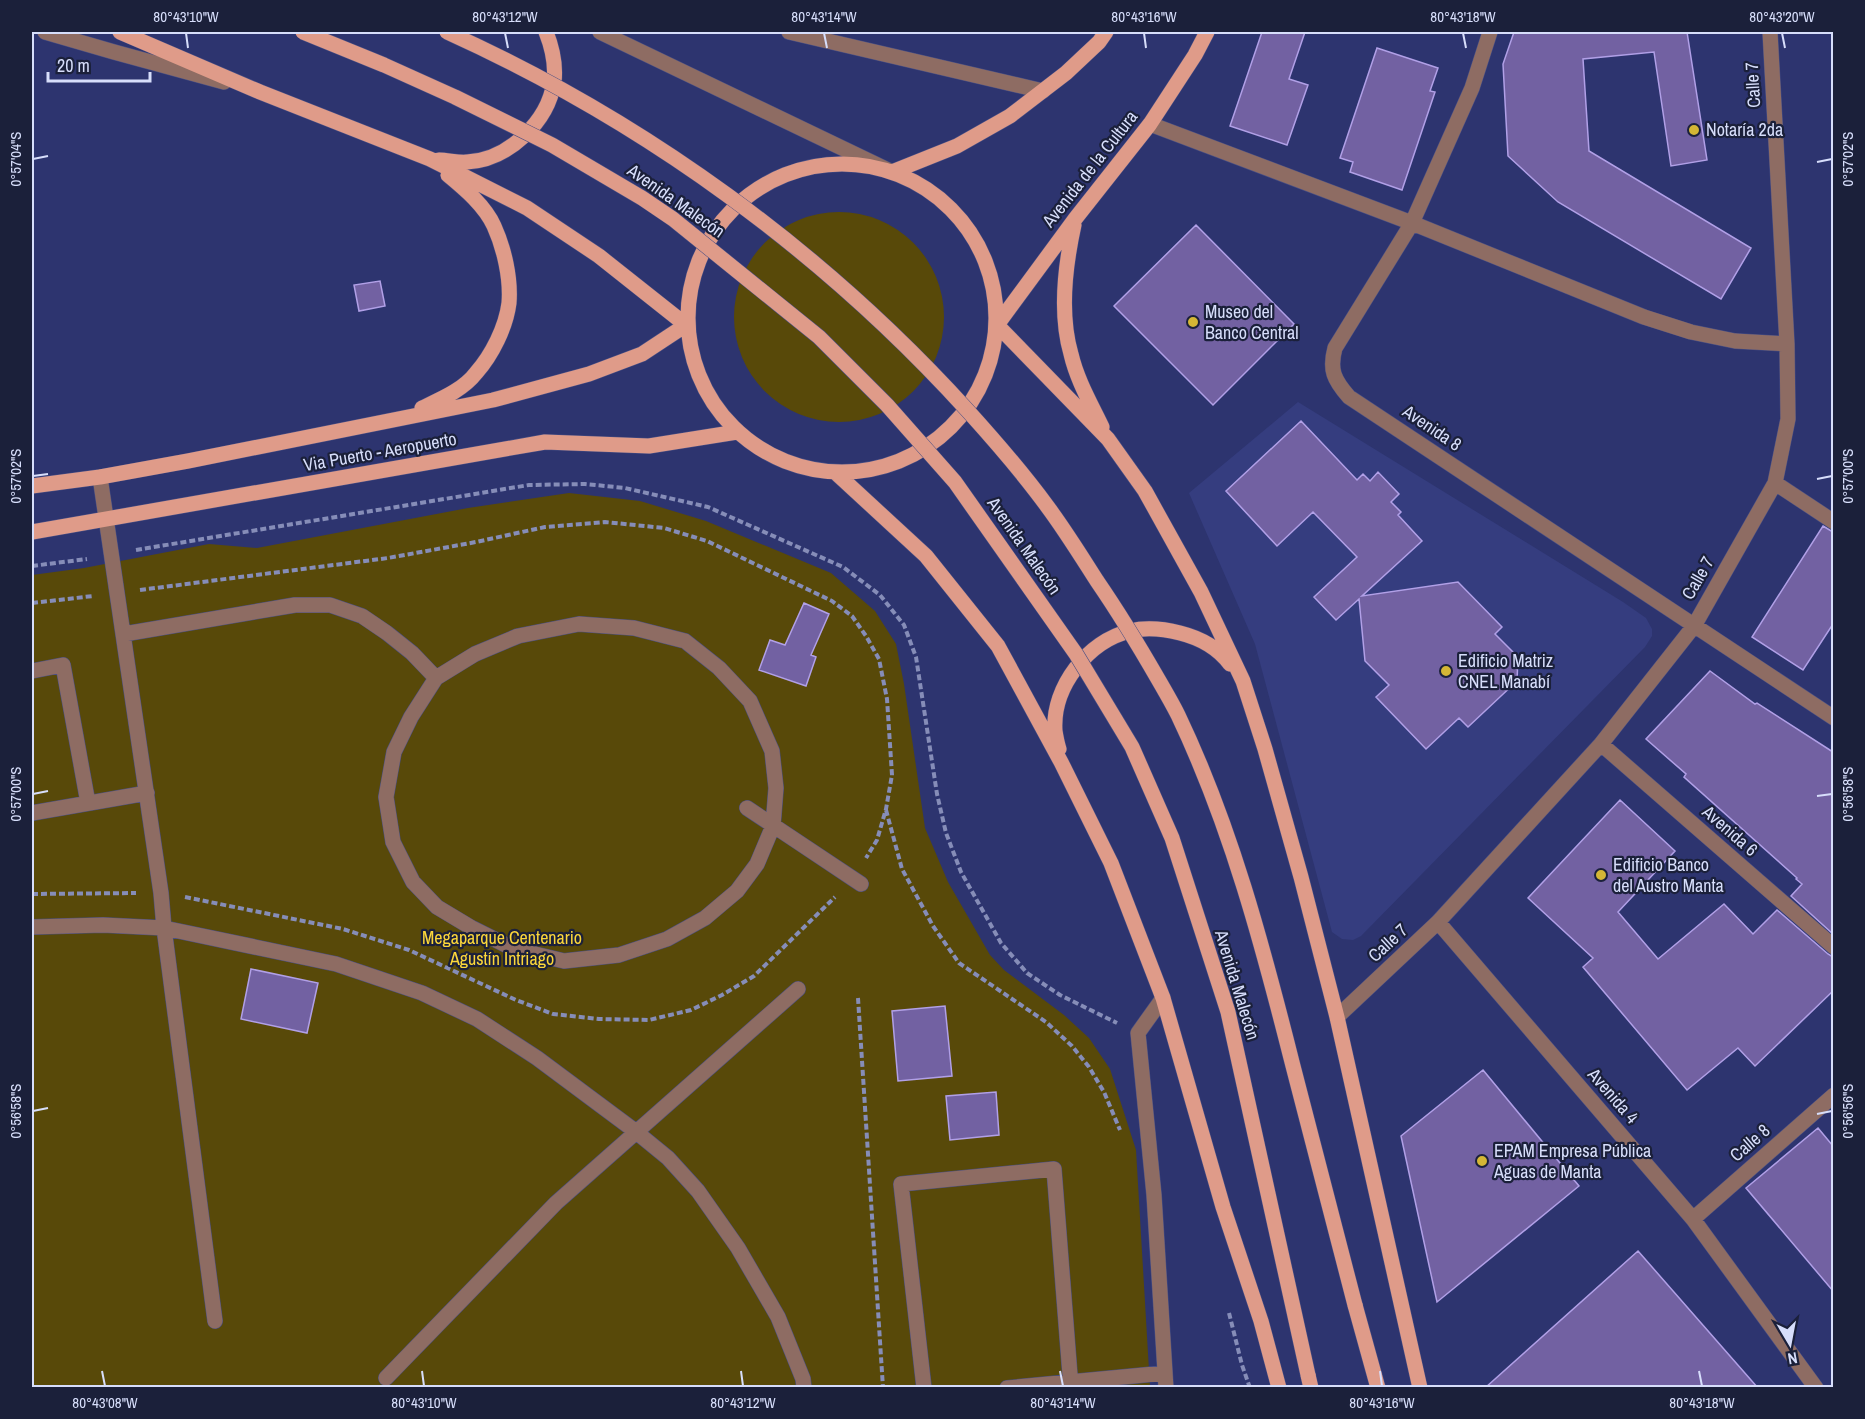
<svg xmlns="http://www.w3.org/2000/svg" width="1865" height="1419" font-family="'Archivo Narrow',sans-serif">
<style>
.built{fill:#353d7f}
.green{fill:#584909}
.building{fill:#7261a2;stroke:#b1a0e7;stroke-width:1.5}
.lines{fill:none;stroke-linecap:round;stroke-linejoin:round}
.minor-casing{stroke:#484f85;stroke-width:16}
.major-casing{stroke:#484f85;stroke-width:16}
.path{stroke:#868db8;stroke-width:4;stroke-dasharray:6 3;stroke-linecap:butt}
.minor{stroke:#8e6c63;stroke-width:15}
.major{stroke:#df9b89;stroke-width:15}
.major-bridge-casing{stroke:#484f85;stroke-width:16;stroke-linecap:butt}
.major-bridge{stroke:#df9b89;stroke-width:15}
.ticks{fill:none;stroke:#d7defb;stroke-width:2}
.poi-dot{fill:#d4b635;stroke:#1b203a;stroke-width:2}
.labels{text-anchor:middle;stroke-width:4.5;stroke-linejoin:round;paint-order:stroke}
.street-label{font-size:18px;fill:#d7defb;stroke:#1b203a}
.poi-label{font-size:18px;fill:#d7defb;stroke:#1b203a;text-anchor:start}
.park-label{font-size:18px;fill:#fcd73a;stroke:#1b203a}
.neatline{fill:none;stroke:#d7defb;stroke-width:2}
.ticks-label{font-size:15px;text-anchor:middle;fill:#d7defb}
</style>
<rect width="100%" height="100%" fill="#2d346f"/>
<path class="built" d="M 1298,402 L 1623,602 L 1646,618 L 1652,629 L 1652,636 L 1645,647 L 1361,936 L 1353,940 L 1342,939 L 1332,932 L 1255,644 L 1189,493 Z"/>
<path class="green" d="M734 317a105 105 0 1 1 210 0a105 105 0 1 1-210 0Z
M 569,493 L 640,501 L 706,521 L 831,573 L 875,611 L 896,644 L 904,684 L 925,828 L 948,882 L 990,955 L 1004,970 L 1064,1015 L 1089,1038 L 1110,1069 L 1136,1150 L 1150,1387 L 32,1387 L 32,575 L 84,568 L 209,544 L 257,548 L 468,508 Z"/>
<path class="building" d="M 1262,32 L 1305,32 L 1289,79 L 1308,85 L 1287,145 L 1230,126 Z
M 1514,32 L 1687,32 L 1707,160 L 1671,166 L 1654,52 L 1583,59 L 1589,151 L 1751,248 L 1721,299 L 1558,202 L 1508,156 L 1503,64 Z
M 1377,48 L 1438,68 L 1430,91 L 1435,92 L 1402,190 L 1350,172 L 1353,162 L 1340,158 Z
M 1196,225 L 1294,324 L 1213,405 L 1114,306 Z
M 380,281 L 385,306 L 359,311 L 354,285 Z
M 1301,421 L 1357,480 L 1363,474 L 1370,481 L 1378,472 L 1399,494 L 1391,502 L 1401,512 L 1398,515 L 1422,541 L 1362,596 L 1458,582 L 1502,627 L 1495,634 L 1518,657 L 1517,681 L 1468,727 L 1459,718 L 1426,749 L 1376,697 L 1389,685 L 1365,661 L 1359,599 L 1336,620 L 1314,597 L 1357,557 L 1313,512 L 1277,546 L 1226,491 Z
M 1823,526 L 1833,532 L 1833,624 L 1803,670 L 1752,637 Z
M 804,603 L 829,614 L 811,655 L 816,657 L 806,686 L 759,670 L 770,640 L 785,645 Z
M 1710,671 L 1755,704 L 1757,703 L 1833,752 L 1833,934 L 1791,896 L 1802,884 L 1796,879 L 1797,878 L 1684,777 L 1686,774 L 1646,739 Z
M 1620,800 L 1675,851 L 1618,912 L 1658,959 L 1724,904 L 1753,934 L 1777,910 L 1828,954 L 1833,957 L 1833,991 L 1755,1066 L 1738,1048 L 1687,1090 L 1583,967 L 1593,958 L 1528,898 Z
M 251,969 L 318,983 L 307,1033 L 241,1019 Z
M 945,1006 L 952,1076 L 898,1081 L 892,1011 Z
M 1483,1070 L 1579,1186 L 1437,1302 L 1401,1136 Z
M 996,1092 L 999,1135 L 950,1140 L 946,1096 Z
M 1818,1128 L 1833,1146 L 1833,1291 L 1746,1188 Z
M 1638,1251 L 1758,1388 L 1485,1388 Z"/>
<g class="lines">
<g class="minor-casing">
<path id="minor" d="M 45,32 L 114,52 L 224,82
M 600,32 L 892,172
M 789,32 L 1043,91
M 1490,32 L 1472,88 L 1412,223 L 1335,348 C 1329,370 1334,380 1349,397 L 1834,718
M 1150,124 L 1412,223 L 1644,317 L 1691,332 L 1735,341 L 1787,344
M 100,477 L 161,893 L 164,928 L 215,1321
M 1775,483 L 1834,522
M 579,624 L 634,628 L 685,641 L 719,668 L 750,701 L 772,751 L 776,788 L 773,826 L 757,864 L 737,891 L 705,918 L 667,939 L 619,955 L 564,961 L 514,949 L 472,928 L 437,907 L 413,882 L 393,842 L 386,797 L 394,752 L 411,717 L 436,678 L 475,654 L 518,636 Z
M 124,634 L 295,605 L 330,605 L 362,616 L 387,633 L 412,653 L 436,678
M 32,671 L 63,665 L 88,803
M 1601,744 L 1834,947
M 747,808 L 861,884
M 32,813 L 147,793
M 1438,922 L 1693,1219 L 1816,1388
M 32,927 L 103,925 L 164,928 L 336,964 L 422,993 L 477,1019 L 537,1058 L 635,1131 L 668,1158 L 698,1191 L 738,1248 L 778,1317 L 803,1379 L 804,1388
M 1163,998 L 1138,1033 L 1154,1195 L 1166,1388
M 1337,1017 L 1438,922 L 1601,744 L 1694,626 L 1775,483 L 1788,419 L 1787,344 L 1770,32
M 1693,1219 L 1834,1095
M 386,1378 L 556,1203 L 798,989
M 924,1388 L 901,1184 L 1054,1169 L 1071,1388
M 1007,1388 L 1165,1373"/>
</g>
<g class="major-casing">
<path id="major" d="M 120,32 L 260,92 L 430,159 L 527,208 L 599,256 L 686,325
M 439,160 C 448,160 458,163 467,162 C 508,160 548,122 554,82 C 556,65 552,47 546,32
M688 318a154 154 0 1 1 308 0a154 154 0 1 1-308 0Z
M 892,172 L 957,146 L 1010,116 L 1066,73 L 1099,42 L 1106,32
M 1074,225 C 1065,266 1059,313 1071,354 C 1077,380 1091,404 1102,427
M 997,325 L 1108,439 L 1145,491 L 1201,592 L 1243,681 L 1265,749 L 1301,877 L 1337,1017 L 1420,1388
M 997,325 L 1075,219 L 1150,124 L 1195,55 L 1207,32
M 422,408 C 441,399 463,390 476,373 C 492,355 506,327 509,303 C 511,278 504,248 494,226 C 485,206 465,189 448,175
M 836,473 L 926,556 L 998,646 L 1061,762 L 1111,863 L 1163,998 L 1223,1207 L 1261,1321 L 1279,1388
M 32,486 L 100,477 L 188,461 L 493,400 L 589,374 L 642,354 L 686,325
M 32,532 L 545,442 L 649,446 L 737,432
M 1059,749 C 1057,743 1056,737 1055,731 C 1052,687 1088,641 1130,631 C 1147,627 1164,629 1180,633 C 1200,638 1218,648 1230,664
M 1355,1305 L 1378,1388
M 1308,1375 L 1311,1388"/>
</g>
<path class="path" d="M 136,550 L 529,485 L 585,484 L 625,488 L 708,507 L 843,567 L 880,595 L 904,625 L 916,657 L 937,794 L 946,833 L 961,872 L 1001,943 L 1027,973 L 1060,995 L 1117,1023
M 32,566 L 87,559
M 140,590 L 388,558 L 476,542 L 545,527 L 605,522 L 664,528 L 707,541 L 832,601 L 852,616 L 866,636 L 879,659 L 887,699 L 892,775 L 886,809 L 877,840 L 866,858
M 32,603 L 93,596
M 886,810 L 902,869 L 933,926 L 959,963 L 1046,1022 L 1072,1046 L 1089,1067 L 1104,1092 L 1120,1130
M 32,894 L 136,893
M 185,897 L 343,929 L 409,950 L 516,1000 L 553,1014 L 599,1019 L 649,1020 L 691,1010 L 722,995 L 754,976 L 835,897
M 858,998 L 883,1388
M 1229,1313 L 1242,1365 L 1250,1388"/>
<use href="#minor" class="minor"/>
<use href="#major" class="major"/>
<g class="major-bridge-casing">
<path id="major-bridge" d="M 303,32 L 384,65 L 455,97 L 552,145 L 642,198 L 673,219 L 819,337 L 887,405 L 955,482 L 1076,654 L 1132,747 L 1172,838 L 1228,1012 L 1308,1375
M 447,32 C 644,121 823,251 968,411 C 996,442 1023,473 1047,506 C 1065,530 1081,556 1097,581 C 1119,613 1139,646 1158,679 C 1165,691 1172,703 1178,715 C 1231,826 1263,947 1293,1066 C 1314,1145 1334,1225 1355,1305"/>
</g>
<use href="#major-bridge" class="major-bridge"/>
</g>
<path class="ticks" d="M 186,33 L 188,48M 505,33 L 508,48M 824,33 L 827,48M 1144,33 L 1146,48M 1463,33 L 1466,48M 1782,33 L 1785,48M 33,159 L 48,156M 1817,162 L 1832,159M 33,476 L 48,474M 1817,479 L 1832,476M 33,794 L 48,791M 1817,796 L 1832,794M 33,1111 L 48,1108M 1817,1114 L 1832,1111M 102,1371 L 105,1386M 422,1371 L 424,1386M 741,1371 L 743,1386M 1060,1371 L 1063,1386M 1380,1371 L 1382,1386M 1699,1371 L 1702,1386"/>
<g class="poi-dot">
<circle cx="1694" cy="130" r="6"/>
<circle cx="1193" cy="322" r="6"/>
<circle cx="1446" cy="671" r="6"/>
<circle cx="1601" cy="875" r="6"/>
<circle cx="1482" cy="1161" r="6"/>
</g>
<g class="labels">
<g class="street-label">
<text transform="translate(1753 85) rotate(-93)" y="6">Calle 7</text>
<text transform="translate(1090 169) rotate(-52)" y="6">Avenida de la Cultura</text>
<text transform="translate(676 201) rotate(35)" y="6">Avenida Malecón</text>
<text transform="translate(1432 428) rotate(34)" y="6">Avenida 8</text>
<text transform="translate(380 452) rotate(-10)" y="6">Via Puerto - Aeropuerto</text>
<text transform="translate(1024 546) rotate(55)" y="6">Avenida Malecón</text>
<text transform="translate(1698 578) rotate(-60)" y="6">Calle 7</text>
<text transform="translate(1730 831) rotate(41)" y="6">Avenida 6</text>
<text transform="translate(1388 943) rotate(-43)" y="6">Calle 7</text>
<text transform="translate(1237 985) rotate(73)" y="6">Avenida Malecón</text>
<text transform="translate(1613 1096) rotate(49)" y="6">Avenida 4</text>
<text transform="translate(1750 1143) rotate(-41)" y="6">Calle 8</text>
</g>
<g class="poi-label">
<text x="1706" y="136">Notaría 2da</text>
<text x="1205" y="318">Museo del<tspan x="1205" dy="21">Banco Central</tspan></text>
<text x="1458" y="667">Edificio Matriz<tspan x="1458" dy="21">CNEL Manabí</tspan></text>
<text x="1613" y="871">Edificio Banco<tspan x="1613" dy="21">del Austro Manta</tspan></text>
<text x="1494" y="1157">EPAM Empresa Pública<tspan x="1494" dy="21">Aguas de Manta</tspan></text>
</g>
<g class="park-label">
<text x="502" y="944">Megaparque Centenario<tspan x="502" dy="21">Agustín Intriago</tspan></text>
</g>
</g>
<rect width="1865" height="1419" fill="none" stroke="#1b203a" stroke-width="66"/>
<g transform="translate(1790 1344) rotate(170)" stroke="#1b203a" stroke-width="4.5" paint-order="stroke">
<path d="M0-4.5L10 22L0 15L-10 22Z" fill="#d7defb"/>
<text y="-9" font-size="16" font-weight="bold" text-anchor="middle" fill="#d7defb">N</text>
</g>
<path d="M48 72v9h102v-9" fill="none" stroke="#d7defb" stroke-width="3"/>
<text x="57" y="72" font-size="18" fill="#d7defb" stroke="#1b203a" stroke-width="4.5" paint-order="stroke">20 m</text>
<rect x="33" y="33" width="1799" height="1353" class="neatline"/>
<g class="ticks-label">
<text x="186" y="22">80°43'10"W</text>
<text x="505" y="22">80°43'12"W</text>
<text x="824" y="22">80°43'14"W</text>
<text x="1144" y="22">80°43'16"W</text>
<text x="1463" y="22">80°43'18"W</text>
<text x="1782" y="22">80°43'20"W</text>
<text transform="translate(16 159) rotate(-90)" y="5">0°57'04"S</text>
<text transform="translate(1848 159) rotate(-90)" y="5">0°57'02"S</text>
<text transform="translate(16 476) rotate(-90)" y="5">0°57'02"S</text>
<text transform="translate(1848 476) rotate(-90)" y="5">0°57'00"S</text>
<text transform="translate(16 794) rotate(-90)" y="5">0°57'00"S</text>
<text transform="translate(1848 794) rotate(-90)" y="5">0°56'58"S</text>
<text transform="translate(16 1111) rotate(-90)" y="5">0°56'58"S</text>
<text transform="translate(1848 1111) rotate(-90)" y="5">0°56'56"S</text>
<text x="105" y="1408">80°43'08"W</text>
<text x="424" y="1408">80°43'10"W</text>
<text x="743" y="1408">80°43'12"W</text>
<text x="1063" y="1408">80°43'14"W</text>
<text x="1382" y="1408">80°43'16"W</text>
<text x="1702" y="1408">80°43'18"W</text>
</g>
</svg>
